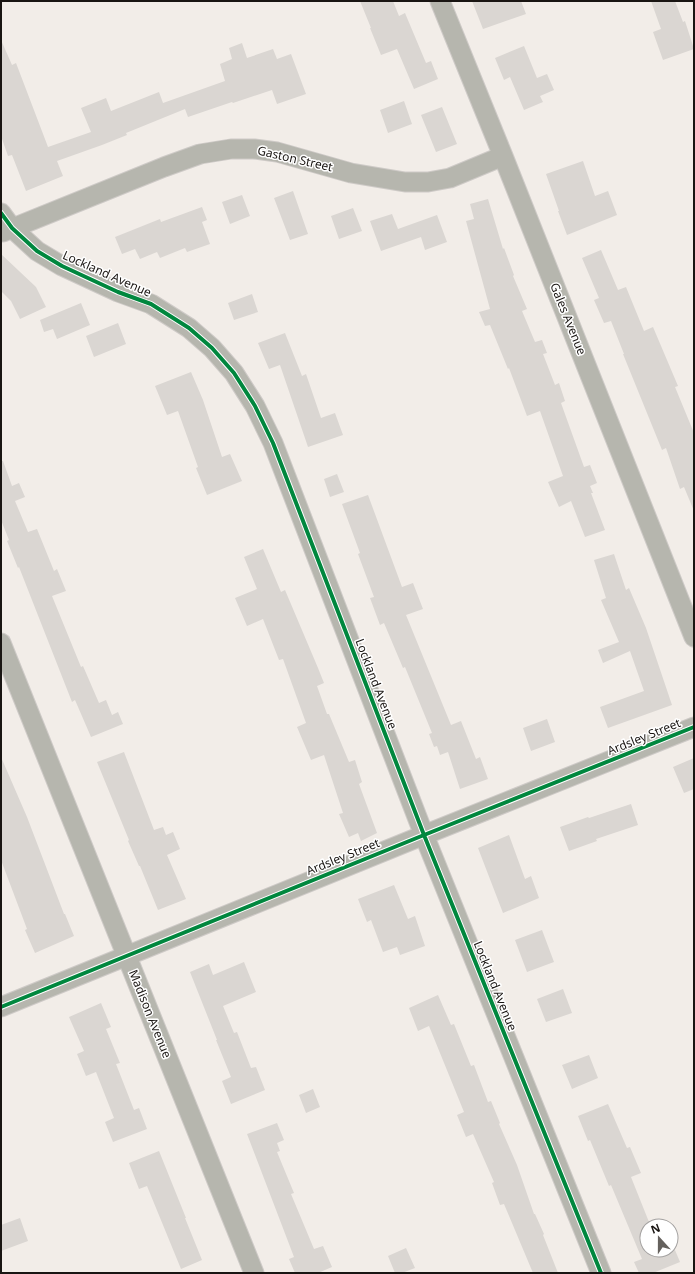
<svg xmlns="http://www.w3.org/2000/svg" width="695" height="1274" font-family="'Noto Sans',sans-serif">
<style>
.building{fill:#dad6d2}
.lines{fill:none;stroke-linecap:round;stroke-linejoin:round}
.minor-casing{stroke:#cecac7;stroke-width:21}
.minor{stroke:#b6b6ae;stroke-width:19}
.cycleway-casing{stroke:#fff;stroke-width:6}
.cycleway{stroke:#00873e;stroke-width:4}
.labels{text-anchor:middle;stroke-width:3;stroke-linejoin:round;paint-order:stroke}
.street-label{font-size:12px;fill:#191512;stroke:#fff}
</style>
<rect width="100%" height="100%" fill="#f2ede8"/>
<path class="building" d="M 360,1 L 393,1 L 399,16 L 405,13 L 426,63 L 431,61 L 438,79 L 414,89 L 397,49 L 381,55 L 370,28 L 371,28 Z
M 472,1 L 521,1 L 526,14 L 483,29 Z
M 651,1 L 675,1 L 683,22 L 685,21 L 694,49 L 663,60 L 653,32 L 661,29 Z
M 1,40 L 12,65 L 16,63 L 48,147 L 91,132 L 81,108 L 106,98 L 111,111 L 159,92 L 163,103 L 225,81 L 220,64 L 232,59 L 229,48 L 242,43 L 247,58 L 273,49 L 277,59 L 291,54 L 306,94 L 277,104 L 272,90 L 233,103 L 232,102 L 188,117 L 185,109 L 126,133 L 127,135 L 102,145 L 57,161 L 63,176 L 26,191 L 12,155 L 8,156 L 1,136 Z
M 524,46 L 537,78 L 547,74 L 554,90 L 540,96 L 543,102 L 524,110 L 510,77 L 504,80 L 495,58 Z
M 404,101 L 412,124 L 388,133 L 380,110 Z
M 442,107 L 457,144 L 436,152 L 421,115 Z
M 583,161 L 595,196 L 608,191 L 617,215 L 567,235 L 558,211 L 559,211 L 546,174 Z
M 293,191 L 308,234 L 290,240 L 274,198 Z
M 242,195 L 250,216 L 230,224 L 222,202 Z
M 488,199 L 503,249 L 504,248 L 514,275 L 513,276 L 527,309 L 522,311 L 535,342 L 542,340 L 547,353 L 543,354 L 555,385 L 559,383 L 565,401 L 561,403 L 584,467 L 590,465 L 597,483 L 590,486 L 593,493 L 591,493 L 605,530 L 585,537 L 571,501 L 559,507 L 548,482 L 563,476 L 540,411 L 527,416 L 509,368 L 508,369 L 490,325 L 485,326 L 479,312 L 490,309 L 466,221 L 474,219 L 470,204 Z
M 202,207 L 207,220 L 202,222 L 210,244 L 187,252 L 185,248 L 160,258 L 157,252 L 140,259 L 135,249 L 122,254 L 115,237 L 160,219 L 161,222 Z
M 353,208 L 362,231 L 339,239 L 331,216 Z
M 392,214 L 398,229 L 437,215 L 447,242 L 425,250 L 421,237 L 381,251 L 370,221 Z
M 601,250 L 618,290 L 626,287 L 644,331 L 653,327 L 678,386 L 675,387 L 694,433 L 694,511 L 684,487 L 680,489 L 666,448 L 662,450 L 623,354 L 624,354 L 611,321 L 604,323 L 594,300 L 599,298 L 582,258 Z
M 1,254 L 36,287 L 46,307 L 20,319 L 11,301 L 1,291 Z
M 252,294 L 258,312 L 234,320 L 228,303 Z
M 81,303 L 90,325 L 57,339 L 53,329 L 44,332 L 40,320 Z
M 118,323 L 126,344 L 94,357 L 86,336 Z
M 285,333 L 302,376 L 306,374 L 321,418 L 335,413 L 343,435 L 308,447 L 280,365 L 269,369 L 258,343 Z
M 191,372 L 203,400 L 222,457 L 230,454 L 242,481 L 207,495 L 196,468 L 198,467 L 178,411 L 167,415 L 155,386 Z
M 1,461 L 3,461 L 12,486 L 19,483 L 25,497 L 15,501 L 28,532 L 37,529 L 54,571 L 57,569 L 66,591 L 52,596 L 81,667 L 83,666 L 99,703 L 106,700 L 112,715 L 118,712 L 123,724 L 91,737 L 75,700 L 72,702 L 19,567 L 18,568 L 7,541 L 9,540 L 1,520 Z
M 337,474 L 344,492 L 330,497 L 324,479 Z
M 368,495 L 402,587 L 413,583 L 423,609 L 406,615 L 451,725 L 461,721 L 476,759 L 480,757 L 488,779 L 460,789 L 448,752 L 440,755 L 437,746 L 434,747 L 429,734 L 432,733 L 405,667 L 403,668 L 384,623 L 380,625 L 370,598 L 374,597 L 358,554 L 360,553 L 342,504 Z
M 263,549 L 281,592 L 285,590 L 318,668 L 324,683 L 317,686 L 327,714 L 329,714 L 349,762 L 355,760 L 362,782 L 359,784 L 377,833 L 361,841 L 358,833 L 349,837 L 339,814 L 343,813 L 324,755 L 311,760 L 297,727 L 306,723 L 283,659 L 279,660 L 263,619 L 247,626 L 235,598 L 257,589 L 244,557 Z
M 614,554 L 626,590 L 629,588 L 646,628 L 672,705 L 608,728 L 600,707 L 644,691 L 630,651 L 603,663 L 598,650 L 619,642 L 601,600 L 606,598 L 594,560 Z
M 547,719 L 555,742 L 531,751 L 523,728 Z
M 124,752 L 154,830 L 163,827 L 166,835 L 173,832 L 180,849 L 167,855 L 186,899 L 158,910 L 140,866 L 139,866 L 128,841 L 129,840 L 97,762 Z
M 1,757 L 27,817 L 64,914 L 65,914 L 74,936 L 35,953 L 25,930 L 27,929 L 1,860 Z
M 694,758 L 694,789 L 684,793 L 673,767 Z
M 631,804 L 638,825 L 596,839 L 597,841 L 569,851 L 560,827 L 588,817 L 589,818 Z
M 509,835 L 525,879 L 531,876 L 539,898 L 503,913 L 478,848 Z
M 394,885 L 408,919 L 415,916 L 425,946 L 400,955 L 397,947 L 383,952 L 371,920 L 367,922 L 358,899 Z
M 542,930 L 554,962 L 527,972 L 515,940 Z
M 244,962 L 256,992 L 223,1006 L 234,1033 L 237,1032 L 251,1068 L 256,1067 L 265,1090 L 231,1104 L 222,1081 L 231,1077 L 216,1040 L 217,1040 L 190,972 L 209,964 L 213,975 Z
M 563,989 L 572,1013 L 546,1022 L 537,999 Z
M 438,995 L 451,1025 L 454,1024 L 471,1066 L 474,1065 L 488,1102 L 491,1101 L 500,1123 L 499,1124 L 517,1165 L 534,1214 L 535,1214 L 544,1234 L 543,1235 L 558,1273 L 533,1273 L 504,1204 L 500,1205 L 492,1183 L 494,1182 L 473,1134 L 466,1137 L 457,1115 L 464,1112 L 429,1026 L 418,1031 L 409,1008 Z
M 101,1003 L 111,1027 L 106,1029 L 120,1063 L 116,1064 L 134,1110 L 139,1108 L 147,1129 L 113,1142 L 105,1122 L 114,1118 L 96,1072 L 86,1076 L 77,1054 L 84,1051 L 69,1017 Z
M 589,1055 L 598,1078 L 572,1089 L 562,1065 Z
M 313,1089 L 320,1107 L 306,1113 L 299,1095 Z
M 608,1104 L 627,1148 L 630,1147 L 641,1173 L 631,1177 L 649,1222 L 647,1223 L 647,1253 L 654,1250 L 671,1250 L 671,1243 L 672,1243 L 680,1262 L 653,1273 L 639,1273 L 634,1262 L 642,1259 L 611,1185 L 609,1186 L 590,1140 L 588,1141 L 578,1116 Z
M 277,1123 L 284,1140 L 277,1143 L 280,1151 L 277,1152 L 294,1193 L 291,1194 L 314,1249 L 323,1246 L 332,1267 L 318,1273 L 295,1273 L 289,1259 L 294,1257 L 247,1134 Z
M 159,1151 L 186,1218 L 185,1218 L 202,1260 L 181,1269 L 147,1186 L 139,1189 L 129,1163 Z
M 20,1218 L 28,1241 L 1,1251 L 1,1225 Z
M 406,1248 L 415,1268 L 402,1273 L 395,1273 L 388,1256 Z"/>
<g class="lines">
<g class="minor-casing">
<path id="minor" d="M 440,1 L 503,156 L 694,637
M 1,213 L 12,228 L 37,251 L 62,266 L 118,292 L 151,304 L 189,328 L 212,348 L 234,373 L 255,406 L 273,443 L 424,835 L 601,1273
M 3,232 L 164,167 L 200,154 L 231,149 L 254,149 L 277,152 L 351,173 L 405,182 L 428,182 L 450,178 L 503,156
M 1,643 L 254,1273
M 1,1007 L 424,835 L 694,727"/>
</g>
<use href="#minor" class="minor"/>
<g class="cycleway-casing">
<path id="cycleway" d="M 1,213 L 12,228 L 37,251 L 62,266 L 118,292 L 151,304 L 189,328 L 212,348 L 234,373 L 255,406 L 273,443 L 424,835 L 601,1273
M 1,1007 L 424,835 L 694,727"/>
</g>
<use href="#cycleway" class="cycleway"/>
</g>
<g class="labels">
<g class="street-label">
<text transform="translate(295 159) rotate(13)" y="4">Gaston Street</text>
<text transform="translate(107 274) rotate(24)" y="4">Lockland Avenue</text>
<text transform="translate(568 319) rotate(68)" y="4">Gales Avenue</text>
<text transform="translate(376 684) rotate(69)" y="4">Lockland Avenue</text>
<text transform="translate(644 737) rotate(-22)" y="4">Ardsley Street</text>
<text transform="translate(343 857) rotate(-22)" y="4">Ardsley Street</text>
<text transform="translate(495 986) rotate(68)" y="4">Lockland Avenue</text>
<text transform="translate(150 1014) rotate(68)" y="4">Madison Avenue</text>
</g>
</g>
<rect width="695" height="1274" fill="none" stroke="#191512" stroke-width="4"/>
<g transform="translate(659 1238) rotate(339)"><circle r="19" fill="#ffffff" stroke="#a3a1a0"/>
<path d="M0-3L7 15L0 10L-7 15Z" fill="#65615d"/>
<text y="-6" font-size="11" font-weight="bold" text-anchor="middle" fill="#191512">N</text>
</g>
</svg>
